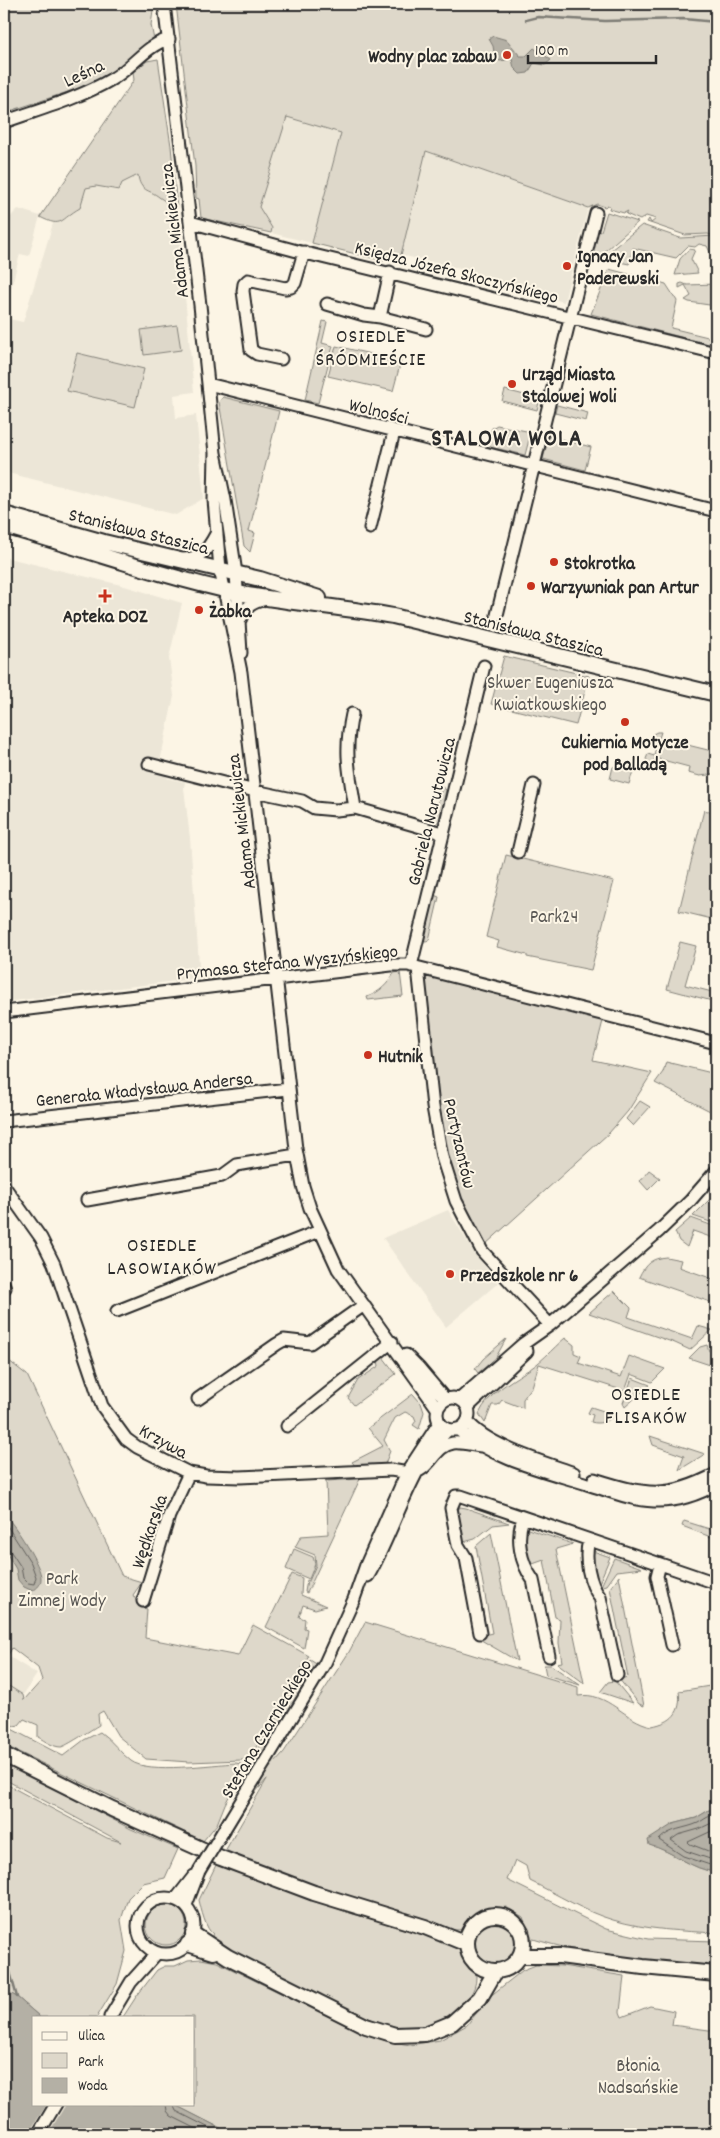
<svg xmlns="http://www.w3.org/2000/svg" width="720" height="2138" font-family="Dekko,sans-serif">
<style>
.built{fill:#ece6d7}
.green{fill:#ded8ca;stroke:#84827a}
.water{fill:#b4b0a5;stroke:#7d7b74}
.pier{fill:#fcf5e5}
.lines{fill:none;stroke-linecap:round;stroke-linejoin:round}
.shore{stroke:#62605c;stroke-width:1}
.stream{stroke:#7d7b74;stroke-width:2.5}
.minor-casing{stroke:#2b2b2b;stroke-width:15}
.major-casing{stroke:#2b2b2b;stroke-width:18}
.minor{stroke:#fcf5e5;stroke-width:11}
.major{stroke:#fcf5e5;stroke-width:14}
.minor-bridge-casing{stroke:#2b2b2b;stroke-width:15;stroke-linecap:butt}
.minor-bridge{stroke:#fcf5e5;stroke-width:11}
.poi-dot{fill:#c8321e;stroke:#fcf5e5;stroke-width:2}
.labels{text-anchor:middle;stroke-width:4;stroke-linejoin:round;paint-order:stroke}
.poi-label{font-size:19px;font-weight:bold;fill:#2b2b2b;stroke:#fcf5e5;text-anchor:start}
.street-label{font-size:19px;fill:#2b2b2b;stroke:#fcf5e5}
.park-label{font-size:19px;fill:#585653;stroke:#fcf5e5}
.neighbourhood-label{font-size:20px;letter-spacing:1px;fill:#2b2b2b;stroke:#fcf5e5}
.district-label{font-size:24px;font-weight:bold;letter-spacing:1px;fill:#2b2b2b;stroke:#fcf5e5}
</style>
<rect width="100%" height="100%" fill="#fcf5e5"/>
<filter id="ink" filterUnits="userSpaceOnUse"><feTurbulence type="fractalNoise" baseFrequency=".02" numOctaves="2"/><feDisplacementMap in="SourceGraphic" scale="10" xChannelSelector="R" yChannelSelector="G"/><feConvolveMatrix kernelMatrix="1 2 1 2 8 2 1 2 1" color-interpolation-filters="sRGB"/></filter>
<g filter="url(#ink)">
<path class="built" d="M 286,117 L 341,133 L 312,243 L 271,233 L 272,228 L 259,207 Z
M 171,146 L 194,392 L 174,395 L 176,418 L 196,415 L 204,498 L 176,515 L 4,472 L 4,340 L 9,319 L 23,322 L 54,220 L 94,150 Z
M 425,151 L 588,208 L 564,302 L 473,276 L 473,272 L 401,255 Z
M 18,209 L 40,216 L 29,256 L 20,254 L 4,315 L 4,223 Z
M 4,557 L 121,585 L 182,603 L 169,658 L 174,696 L 158,771 L 166,774 L 167,778 L 185,782 L 184,788 L 190,838 L 200,978 L 4,1002 Z
M 448,1210 L 477,1257 L 498,1283 L 446,1327 L 383,1238 Z
M 8,1656 L 37,1674 L 23,1695 L 4,1683 L 4,1662 Z"/>
<path class="green" d="M 4,4 L 154,4 L 151,25 L 154,40 L 119,68 L 95,83 L 4,113 Z
M 176,4 L 716,4 L 715,262 L 707,246 L 699,244 L 695,247 L 688,246 L 676,258 L 633,248 L 629,264 L 601,258 L 642,225 L 680,238 L 715,236 L 708,234 L 685,235 L 647,222 L 649,219 L 651,223 L 656,219 L 646,216 L 640,220 L 626,214 L 628,211 L 624,213 L 609,209 L 610,206 L 607,205 L 605,207 L 597,204 L 588,208 L 426,151 L 401,255 L 386,257 L 384,261 L 312,243 L 341,133 L 287,117 L 259,207 L 272,228 L 271,233 L 201,218 L 199,199 L 196,198 L 195,166 Z
M 158,59 L 171,146 L 177,208 C 170,205 165,201 159,197 C 149,189 140,192 138,175 L 122,183 L 119,190 L 96,186 L 86,188 L 80,208 C 60,219 63,229 40,217 L 134,80 L 133,72 L 147,61 Z
M 607,212 L 638,222 L 598,257 L 590,255 L 595,234 L 601,231 Z
M 689,249 L 695,250 L 691,259 L 698,273 L 675,275 L 680,259 Z
M 609,269 L 666,284 L 677,301 L 671,328 L 716,339 L 716,346 L 591,314 Z
M 682,283 L 687,285 L 716,284 L 716,306 L 689,302 L 685,300 L 691,296 L 685,285 L 679,288 L 679,284 Z
M 323,321 L 327,322 L 322,343 L 333,346 L 318,403 L 305,400 Z
M 177,325 L 181,350 L 144,355 L 141,330 Z
M 336,346 L 401,361 L 393,391 L 328,376 Z
M 77,353 L 144,369 L 135,407 L 67,391 Z
M 505,390 L 540,399 L 537,410 L 502,401 Z
M 223,397 L 279,411 L 249,531 L 255,533 L 250,552 L 244,546 L 219,402 Z
M 557,405 L 588,413 L 586,421 L 555,413 Z
M 497,425 L 531,432 L 525,455 L 486,446 L 492,428 Z
M 549,436 L 591,447 L 585,470 L 543,459 Z
M 504,656 L 589,676 L 576,725 L 491,704 Z
M 657,732 L 661,732 L 659,738 L 716,752 L 716,774 L 700,776 L 688,773 L 689,767 L 655,758 L 653,764 L 649,764 L 646,759 L 648,754 L 654,756 L 657,741 L 651,739 L 653,734 Z
M 615,766 L 633,771 L 629,784 L 610,779 L 613,767 Z
M 442,787 L 446,790 L 439,821 L 433,825 L 432,824 Z
M 704,810 L 716,813 L 716,920 L 679,911 Z
M 506,855 L 614,881 L 591,970 L 527,957 L 527,955 L 497,947 L 499,941 L 486,937 Z
M 434,895 L 439,897 L 429,940 L 426,941 L 423,940 Z
M 680,942 L 696,946 L 685,985 L 716,993 L 716,1002 L 667,989 Z
M 400,972 L 403,996 L 368,1000 L 367,997 C 380,992 388,984 394,973 Z
M 431,975 L 603,1021 L 593,1060 L 652,1073 L 628,1111 L 609,1133 L 485,1245 C 472,1220 456,1193 449,1165 C 435,1107 432,1046 426,987 L 426,977 Z
M 666,1062 L 716,1074 L 716,1114 L 655,1083 L 663,1072 Z
M 640,1101 L 650,1107 L 633,1126 L 626,1119 Z
M 649,1170 L 660,1178 L 648,1190 L 640,1181 Z
M 712,1197 L 716,1210 L 716,1224 L 693,1216 Z
M 691,1218 L 716,1227 L 716,1239 L 693,1231 L 687,1247 L 679,1241 L 675,1232 Z
M 666,1257 L 681,1260 L 679,1267 L 716,1280 L 716,1304 L 639,1277 C 645,1264 652,1258 666,1257 Z
M 614,1291 L 631,1308 L 628,1317 L 692,1339 L 698,1326 L 712,1330 L 690,1350 L 675,1343 L 589,1313 Z
M 565,1338 L 574,1345 L 574,1353 L 581,1356 L 578,1363 L 621,1377 L 629,1356 L 665,1369 L 652,1382 L 631,1374 L 625,1391 L 539,1364 L 532,1387 L 523,1399 L 523,1408 L 502,1400 L 498,1405 L 492,1405 L 485,1423 L 479,1414 C 488,1394 508,1383 525,1372 C 540,1364 552,1349 565,1338 Z
M 506,1339 L 495,1359 L 478,1373 L 475,1369 L 483,1359 Z
M 707,1345 L 709,1351 L 716,1353 L 716,1367 L 689,1358 L 700,1347 Z
M 4,1357 L 27,1375 L 122,1576 L 142,1582 L 133,1595 L 140,1607 L 147,1609 L 145,1638 L 238,1656 L 253,1625 L 309,1656 L 248,1761 L 242,1760 L 189,1762 L 146,1759 L 118,1736 L 103,1711 L 98,1714 L 99,1725 C 92,1729 65,1747 61,1747 C 53,1747 45,1741 38,1737 L 38,1725 L 24,1719 L 19,1725 L 14,1726 L 4,1720 L 4,1683 L 23,1695 L 24,1700 L 42,1680 L 38,1668 L 12,1648 L 4,1662 Z
M 383,1357 L 396,1374 L 354,1405 L 348,1398 L 358,1380 L 379,1366 L 378,1360 Z
M 632,1378 L 650,1385 L 625,1407 L 623,1403 Z
M 413,1394 L 421,1403 L 424,1412 L 419,1429 L 413,1425 L 416,1421 L 414,1416 L 405,1412 L 395,1418 L 384,1440 L 390,1451 L 385,1464 L 357,1468 L 352,1462 L 383,1446 L 368,1428 Z
M 591,1407 L 616,1415 C 607,1421 601,1425 591,1422 L 593,1415 L 588,1413 Z
M 650,1436 L 705,1454 L 679,1470 L 684,1456 L 653,1445 Z
M 360,1479 L 307,1593 L 305,1592 L 307,1580 L 309,1581 L 316,1565 L 315,1555 L 295,1547 L 301,1536 L 328,1534 L 326,1481 Z
M 460,1507 L 466,1508 L 509,1523 L 493,1525 L 475,1539 L 460,1543 L 457,1512 Z
M 684,1521 L 716,1531 L 716,1539 L 682,1526 Z
M 525,1528 L 573,1544 L 556,1549 L 584,1683 L 557,1663 L 562,1662 L 559,1643 L 560,1619 L 555,1617 L 544,1560 L 527,1566 L 522,1529 Z
M 491,1533 L 517,1661 L 476,1637 L 492,1633 L 476,1546 Z
M 294,1549 L 313,1557 L 315,1564 L 309,1579 L 286,1569 Z
M 593,1551 L 610,1557 L 597,1588 L 590,1559 Z
M 614,1558 L 642,1568 L 617,1571 L 607,1585 L 601,1586 Z
M 292,1574 L 302,1578 L 301,1595 L 326,1606 L 315,1609 L 303,1605 L 299,1617 L 305,1619 L 304,1628 L 307,1629 L 304,1648 L 266,1627 Z
M 619,1576 L 644,1706 L 639,1704 L 619,1679 L 628,1677 L 610,1588 Z
M 365,1622 L 578,1687 L 578,1696 C 608,1691 624,1721 652,1726 C 672,1722 682,1713 679,1691 L 716,1685 L 716,1810 L 709,1810 L 696,1818 L 673,1824 L 650,1845 C 673,1851 692,1870 716,1872 L 716,1933 C 682,1931 647,1930 613,1920 C 585,1912 557,1894 530,1881 L 526,1866 L 515,1860 L 507,1880 L 606,1929 L 648,1939 L 716,1941 L 716,1966 C 654,1961 590,1957 530,1938 L 523,1917 L 506,1907 L 493,1909 L 490,1915 C 482,1918 479,1923 472,1927 C 464,1931 454,1930 446,1929 L 221,1858 L 267,1779 L 254,1794 L 230,1833 L 230,1829 L 263,1775 L 284,1752 L 349,1652 Z
M 310,1660 L 318,1665 L 259,1762 L 251,1760 Z
M 544,1665 L 551,1665 L 580,1685 L 546,1675 Z
M 615,1681 L 633,1703 L 600,1692 L 608,1682 Z
M 4,1725 L 63,1756 L 84,1740 L 100,1732 C 112,1740 120,1753 131,1761 C 148,1774 213,1764 236,1763 L 246,1765 L 225,1804 L 217,1824 L 203,1841 L 4,1745 Z
M 4,1763 L 131,1829 L 178,1849 L 165,1878 L 143,1883 L 128,1898 L 121,1920 L 126,1951 L 117,1984 L 97,2017 L 40,2017 L 17,1997 L 4,1990 L 4,1783 L 107,1838 L 121,1842 L 4,1779 Z
M 216,1865 L 353,1914 L 454,1941 C 461,1947 463,1953 467,1960 C 471,1966 476,1970 476,1977 C 477,2005 433,2027 410,2028 C 390,2028 371,2019 354,2012 L 210,1940 L 213,1934 C 206,1930 201,1909 199,1900 Z
M146 1925a20 20 0 1 1 40 0a20 20 0 1 1-40 0Z
M475 1943a20 20 0 1 1 40 0a20 20 0 1 1-40 0Z
M 201,1959 L 217,1962 L 360,2032 L 387,2041 L 410,2045 L 440,2040 L 467,2025 L 489,1997 L 523,1970 L 536,1965 L 562,1966 L 624,1976 L 620,2012 L 622,2017 L 650,2006 L 674,2011 L 672,2025 L 716,2031 L 716,2134 L 232,2134 L 173,2104 L 194,2104 L 194,2017 L 123,2017 L 136,1997 L 157,1970 L 165,1966 L 175,1966 L 188,1960 Z"/>
<path class="water" d="M 493,36 L 507,40 L 520,56 L 526,56 L 534,48 L 551,60 L 545,65 L 534,63 L 528,73 L 520,74 L 514,68 L 512,59 L 500,61 L 495,58 L 493,46 L 489,39 Z
M 4,1515 C 13,1521 42,1567 41,1578 C 41,1585 38,1587 33,1591 L 24,1587 L 18,1580 L 16,1569 L 4,1549 Z
M 709,1810 L 716,1810 L 716,1872 C 692,1870 673,1851 649,1845 L 648,1840 L 673,1824 L 696,1818 Z
M 4,1990 L 17,1997 L 40,2017 L 34,2017 L 34,2104 L 173,2104 L 232,2134 L 4,2134 Z"/>
<path class="pier" d="M 47,2104 L 66,2104 L 48,2134 L 28,2134 Z"/>
<g class="lines">
<path class="shore" d="M 4,1521 L 31,1563 L 36,1577 L 34,1584 L 28,1583 L 23,1578 L 21,1567 L 9,1549 L 4,1548
M 716,1815 C 709,1815 705,1819 698,1823 C 685,1829 670,1828 659,1840 L 683,1856 L 716,1867
M 716,1821 L 699,1829 L 678,1835 L 671,1840 L 686,1851 L 716,1861
M 716,1829 L 688,1842 L 690,1844 L 716,1854
M 166,2104 L 167,2111 L 171,2116 L 207,2134
M 173,2104 L 176,2111 L 221,2134"/>
<path class="stream" d="M 526,20 L 538,17 L 605,21 L 684,19 L 716,22
M 4,1954 L 6,1960
M 10,1972 L 17,1997"/>
<g class="minor-casing">
<path id="minor" d="M 164,4 L 200,305 L 215,453 L 225,500 L 236,573 L 241,653
M 4,122 C 40,109 78,99 112,79 C 132,68 146,45 169,39
M 190,222 L 297,251 L 716,353
M 390,272 L 380,317 L 426,329
M 327,304 L 364,315 L 380,317
M 281,359 L 257,354 L 251,350 L 243,291 L 244,284 L 248,280 L 285,288 L 291,287 L 295,283 L 304,252
M 208,384 L 716,511
M 215,453 L 214,500 L 220,569 L 241,672 L 296,1149 L 303,1186 L 310,1208 L 338,1269 L 437,1408
M 370,528 L 394,432
M 184,559 C 202,558 208,549 216,534
M 497,615 L 596,213
M 240,620 C 246,606 252,602 267,599
M 352,714 C 344,751 349,771 355,808
M 149,764 L 255,791 L 302,801 L 314,808 L 336,810 L 355,808 L 442,833
M 518,852 L 534,785
M 411,966 L 484,666
M 418,968 L 433,1107 L 442,1157 L 456,1201 L 482,1251 L 550,1325
M 4,1012 L 391,965 L 408,965 L 716,1043
M 4,1121 L 288,1089
M 4,1186 L 41,1238 L 54,1264 L 102,1406 L 126,1439 L 137,1447 L 189,1473 L 206,1476 L 240,1477 L 391,1470 C 399,1471 407,1474 415,1472 C 431,1468 435,1446 453,1443 C 462,1442 472,1445 481,1446
M 87,1200 L 222,1176 L 237,1165 L 296,1155
M 4,1285 L 5,1288
M 117,1311 L 319,1231
M 406,1355 L 419,1368 L 445,1399
M437 1414a16 16 0 1 1 32 0a16 16 0 1 1-32 0Z
M 198,1399 L 277,1344 L 284,1340 L 310,1343 L 364,1305
M 460,1399 L 523,1344 L 550,1325 L 659,1231 L 690,1201 L 716,1171
M 468,1407 L 527,1351
M 467,1421 C 487,1446 543,1462 574,1473
M 287,1426 L 392,1342
M 457,1429 C 495,1460 542,1470 587,1484 C 610,1491 630,1500 654,1501 C 675,1502 699,1495 716,1484
M 594,1479 C 645,1495 667,1500 716,1474
M 523,1518 C 516,1538 520,1562 533,1580 L 549,1656
M 589,1541 C 584,1557 589,1584 600,1597 L 617,1675
M 660,1564 L 657,1576 L 672,1645
M 368,1576 C 393,1534 412,1461 448,1430
M 143,1601 L 169,1516 L 189,1473
M 480,1633 L 466,1558 L 458,1545 L 451,1508 L 456,1496 L 461,1496 L 716,1583
M 222,1833 L 325,1663 L 354,1599 L 366,1565 L 407,1472 L 439,1423
M138 1926a28 28 0 1 1 56 0a28 28 0 1 1-56 0Z
M 176,1899 L 194,1876
M 186,1905 L 199,1871
M 110,2017 L 131,1982 L 157,1953
M 38,2134 L 56,2104"/>
</g>
<g class="major-casing">
<path id="major" d="M 4,514 L 104,542 L 260,579 L 319,598
M 4,526 C 82,548 159,576 238,593 C 289,603 342,607 393,616 L 716,694
M 4,1755 L 112,1809 L 221,1858 L 314,1893 L 425,1927 L 467,1944
M467 1943a28 28 0 1 1 56 0a28 28 0 1 1-56 0Z
M 193,1934 L 228,1957 L 366,2026 L 395,2035 L 425,2034 L 452,2023 L 480,1998 L 495,1972
M 188,1944 L 213,1952
M 520,1956 L 560,1956 L 643,1967 L 716,1974"/>
</g>
<use href="#minor" class="minor"/>
<use href="#major" class="major"/>
<g class="minor-bridge-casing">
<path id="minor-bridge" d="M 199,1871 L 222,1833"/>
</g>
<use href="#minor-bridge" class="minor-bridge"/>
</g>
</g>
<g class="poi-dot">
<circle cx="507" cy="55" r="5"/>
<circle cx="567" cy="266" r="5"/>
<circle cx="512" cy="384" r="5"/>
<circle cx="554" cy="562" r="5"/>
<circle cx="531" cy="586" r="5"/>
<path d="M102.5 588.5h5v5h5v5h-5v5h-5v-5h-5v-5h5z"/>
<circle cx="199" cy="610" r="5"/>
<circle cx="625" cy="722" r="5"/>
<circle cx="368" cy="1055" r="5"/>
<circle cx="450" cy="1274" r="5"/>
</g>
<g class="labels">
<g class="poi-label">
<text x="497" y="62" text-anchor="end">Wodny plac zabaw</text>
<text x="577" y="262">Ignacy Jan<tspan x="577" dy="22">Paderewski</tspan></text>
<text x="522" y="380">Urząd Miasta<tspan x="522" dy="22">Stalowej Woli</tspan></text>
<text x="564" y="569">Stokrotka</text>
<text x="541" y="593">Warzywniak pan Artur</text>
<text x="209" y="617">Żabka</text>
<text x="105" y="622" text-anchor="middle">Apteka DOZ</text>
<text x="625" y="748" text-anchor="middle">Cukiernia Motycze<tspan x="625" dy="22">pod Balladą</tspan></text>
<text x="378" y="1062">Hutnik</text>
<text x="460" y="1281">Przedszkole nr 6</text>
</g>
<g class="street-label">
<text transform="translate(83 72) rotate(-25)" y="7">Leśna</text>
<text transform="translate(173 231) rotate(-97)" y="7">Adama Mickiewicza</text>
<text transform="translate(457 271) rotate(14)" y="7">Księdza Józefa Skoczyńskiego</text>
<text transform="translate(379 410) rotate(14)" y="7">Wolności</text>
<text transform="translate(139 530) rotate(14)" y="7">Stanisława Staszica</text>
<text transform="translate(534 632) rotate(14)" y="7">Stanisława Staszica</text>
<text transform="translate(430 811) rotate(-76)" y="7">Gabriela Narutowicza</text>
<text transform="translate(240 822) rotate(-97)" y="7">Adama Mickiewicza</text>
<text transform="translate(287 961) rotate(-6)" y="7">Prymasa Stefana Wyszyńskiego</text>
<text transform="translate(144 1088) rotate(-6)" y="7">Generała Władysława Andersa</text>
<text transform="translate(461 1143) rotate(77)" y="7">Partyzantów</text>
<text transform="translate(164 1440) rotate(29)" y="7">Krzywa</text>
<text transform="translate(148 1531) rotate(-71)" y="7">Wędkarska</text>
<text transform="translate(265 1728) rotate(-59)" y="7">Stefana Czarnieckiego</text>
</g>
<g class="park-label">
<text x="550" y="688">Skwer Eugeniusza<tspan x="550" dy="22">Kwiatkowskiego</tspan></text>
<text x="554" y="922">Park24</text>
<text x="62" y="1584">Park<tspan x="62" dy="22">Zimnej Wody</tspan></text>
<text x="638" y="2071">Błonia<tspan x="638" dy="22">Nadsańskie</tspan></text>
</g>
<g class="neighbourhood-label">
<text x="371" y="342">OSIEDLE<tspan x="371" dy="23">ŚRÓDMIEŚCIE</tspan></text>
<text x="162" y="1251">OSIEDLE<tspan x="162" dy="23">LASOWIAKÓW</tspan></text>
<text x="646" y="1400">OSIEDLE<tspan x="646" dy="23">FLISAKÓW</tspan></text>
</g>
<g class="district-label">
<text x="507" y="445">STALOWA WOLA</text>
</g>
</g>
<rect width="720" height="2138" fill="none" stroke="#fcf5e5" stroke-width="20"/>
<rect x="10" y="10" width="700" height="2118" fill="none" stroke="#2b2b2b" stroke-width="2" filter="url(#ink)"/>
<rect x="32" y="2016" width="162" height="90" fill="#fcf5e5" stroke="#a8a49b"/>
<rect x="42" y="2032" width="25" height="8" fill="#fcf5e5" stroke="#a8a49b"/>
<text x="78" y="2040" font-size="15" fill="#2b2b2b">Ulica</text>
<rect x="42" y="2053" width="25" height="15" fill="#ded8ca" stroke="#a8a49b"/>
<text x="78" y="2066" font-size="15" fill="#2b2b2b">Park</text>
<rect x="42" y="2078" width="25" height="15" fill="#b4b0a5" stroke="#a8a49b"/>
<text x="78" y="2090" font-size="15" fill="#2b2b2b">Woda</text>
<path d="M528 55v8h128v-8" fill="none" stroke="#2b2b2b" stroke-width="2.5"/>
<text x="535" y="55" font-size="15" fill="#2b2b2b" stroke="#fcf5e5" stroke-width="4" paint-order="stroke">100 m</text>
</svg>
